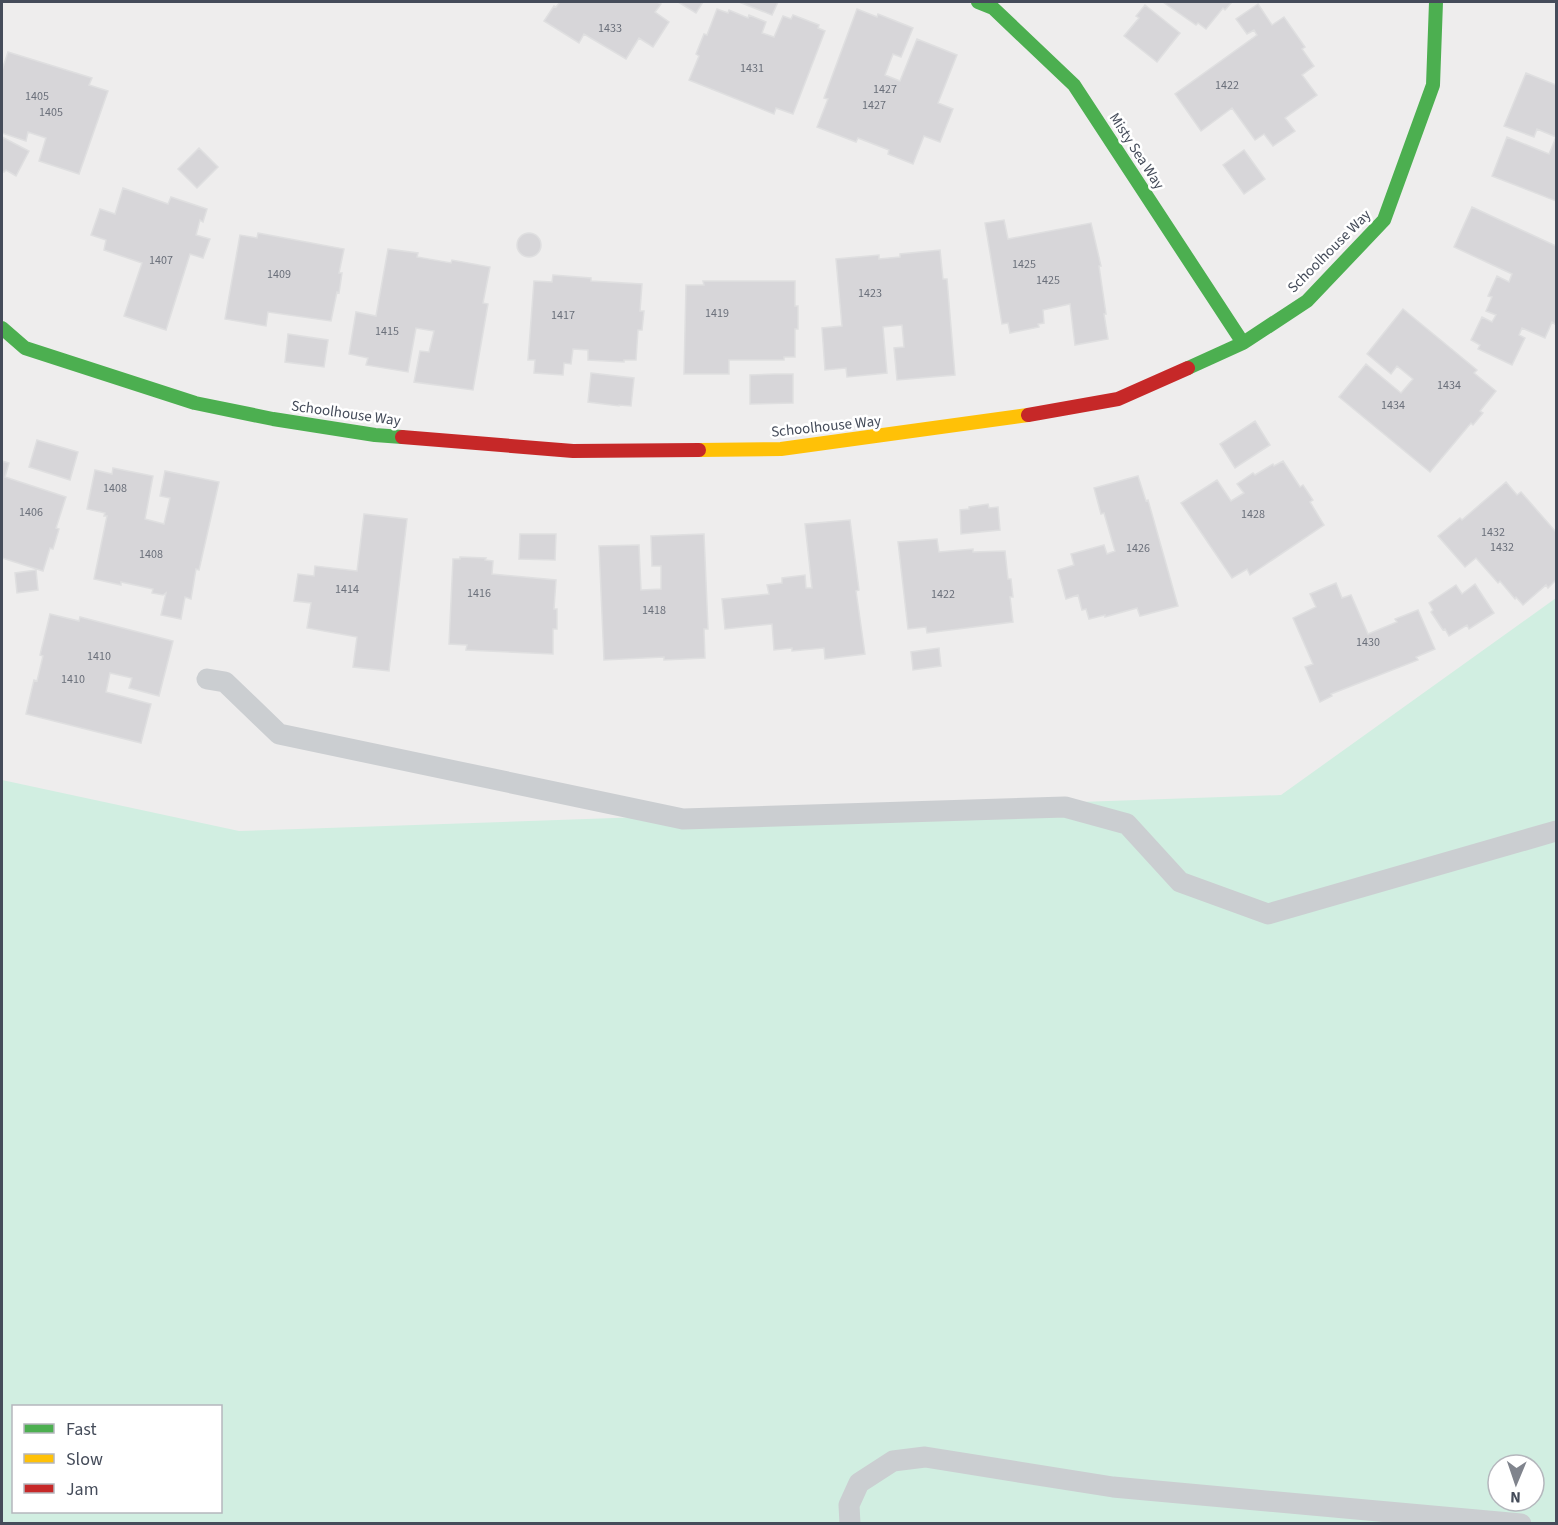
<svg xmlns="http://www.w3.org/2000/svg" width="1558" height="1525" font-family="'Source Sans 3',sans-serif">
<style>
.green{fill:#d1eee1;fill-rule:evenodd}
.building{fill:#d7d6d9;stroke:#dfdfe0;stroke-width:1.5}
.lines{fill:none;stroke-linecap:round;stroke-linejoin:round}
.lane{stroke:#cbced1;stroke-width:21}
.fast{stroke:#4caf50;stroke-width:14}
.slow{stroke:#ffc107;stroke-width:14}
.jam{stroke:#c62828;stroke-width:14}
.labels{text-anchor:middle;stroke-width:5;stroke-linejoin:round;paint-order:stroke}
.number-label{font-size:12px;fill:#6b707b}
.street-label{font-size:15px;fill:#454c5a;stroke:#fff}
</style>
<rect width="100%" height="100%" fill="#eeeded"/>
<path class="green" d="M 1556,598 L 1556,1523 L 2,1524 L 2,780 L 239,831 L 1281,795 ZM 14,1406 L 220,1406 L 220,1512 L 14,1512 ZM 1498,1465 L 1534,1465 L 1534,1501 L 1498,1501 Z"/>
<path class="building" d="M 560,2 L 657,2 L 661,4 L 655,12 L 669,22 L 653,47 L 639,38 L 626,59 L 584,34 L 579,43 L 544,21 L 554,6 L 556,7 Z
M 678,2 L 703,2 L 696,13 Z
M 739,2 L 778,2 L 772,15 Z
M 1163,2 L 1232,2 L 1225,10 L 1223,8 L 1206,29 L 1198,23 L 1196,25 Z
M 1258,4 L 1272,25 L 1284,17 L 1305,47 L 1302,49 L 1314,66 L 1302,75 L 1317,95 L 1285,118 L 1295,131 L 1273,146 L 1264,134 L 1255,140 L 1232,108 L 1201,131 L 1175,94 L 1257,35 L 1254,30 L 1247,34 L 1236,19 Z
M 1145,5 L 1180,33 L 1157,62 L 1124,36 L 1139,18 L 1136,16 Z
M 717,9 L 728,13 L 729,10 L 748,18 L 749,15 L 766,22 L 762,33 L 774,37 L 783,16 L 791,19 L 793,15 L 819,25 L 818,28 L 825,31 L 793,114 L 776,108 L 774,114 L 689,80 L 699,56 L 696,54 L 704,34 L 707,35 Z
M 857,9 L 877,17 L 878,14 L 913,28 L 901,57 L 893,54 L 885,75 L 900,81 L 917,39 L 957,55 L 938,103 L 953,109 L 940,142 L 924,136 L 913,164 L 888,154 L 889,150 L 858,138 L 856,142 L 817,127 L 828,99 L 824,98 Z
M 8,52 L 92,78 L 89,85 L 108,91 L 79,174 L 39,161 L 46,138 L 28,132 L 26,141 L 2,133 L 2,70 Z
M 1526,73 L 1556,85 L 1556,201 L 1492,176 L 1507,137 L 1549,154 L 1556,137 L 1537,129 L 1534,137 L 1504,126 Z
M 2,137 L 29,151 L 16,176 L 6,170 L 4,172 L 2,171 Z
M 199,148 L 218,167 L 197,188 L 178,169 Z
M 1244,150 L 1265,179 L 1244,194 L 1223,165 Z
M 123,188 L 168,204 L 171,197 L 207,209 L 203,222 L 200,220 L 196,235 L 210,239 L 203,258 L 190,254 L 166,330 L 124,316 L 142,263 L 104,250 L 106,240 L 91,235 L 100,209 L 115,214 Z
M 1472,207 L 1556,246 L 1556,325 L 1552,322 L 1545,338 L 1522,328 L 1519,335 L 1525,338 L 1512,365 L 1478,349 L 1480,345 L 1471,340 L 1482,317 L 1492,322 L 1496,315 L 1486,311 L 1492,297 L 1488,296 L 1497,276 L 1509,282 L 1512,274 L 1454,247 Z
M 1004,220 L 1008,239 L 1091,223 L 1101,266 L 1099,266 L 1106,314 L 1104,314 L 1108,339 L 1075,345 L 1070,304 L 1043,310 L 1044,323 L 1038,324 L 1039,327 L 1010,333 L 1008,323 L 1002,324 L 985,223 Z
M517 245a12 12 0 1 1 24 0a12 12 0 1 1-24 0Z
M 258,233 L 344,249 L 339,273 L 342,273 L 339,293 L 337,292 L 331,321 L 268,312 L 266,326 L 225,319 L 240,235 L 257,238 Z
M 388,249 L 418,253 L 417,257 L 451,263 L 452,260 L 490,267 L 483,303 L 488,304 L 473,390 L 414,382 L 420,351 L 429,352 L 434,331 L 416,328 L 408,372 L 366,365 L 368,358 L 349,354 L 356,312 L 376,316 Z
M 940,250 L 943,279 L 947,279 L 955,375 L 897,380 L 894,348 L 904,347 L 902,325 L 883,327 L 887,373 L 847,377 L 846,368 L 825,370 L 822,328 L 842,326 L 836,259 L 879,255 L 879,259 L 900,257 L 900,254 Z
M 553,275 L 591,278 L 591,281 L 642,284 L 640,311 L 644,311 L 642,330 L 638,330 L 636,360 L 624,360 L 624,362 L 588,360 L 588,350 L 573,349 L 571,364 L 564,363 L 563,375 L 534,373 L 535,360 L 528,360 L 534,281 L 552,282 Z
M 703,281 L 795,281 L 795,306 L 798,306 L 798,329 L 795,329 L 795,357 L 784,357 L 784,360 L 729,360 L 729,374 L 684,374 L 686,285 L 704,285 Z
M 1403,309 L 1477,370 L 1474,373 L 1496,391 L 1480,411 L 1483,413 L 1473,425 L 1471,423 L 1430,472 L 1339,397 L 1366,364 L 1401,393 L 1413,379 L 1397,366 L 1391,374 L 1367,354 Z
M 288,334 L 328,340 L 324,367 L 285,362 Z
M 591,373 L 634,378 L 631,406 L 619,405 L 619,406 L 588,402 Z
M 775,374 L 793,374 L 793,403 L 750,404 L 750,375 Z
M 1255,421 L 1270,445 L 1235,468 L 1220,444 Z
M 37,440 L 78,452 L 70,480 L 29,467 Z
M 2,461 L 9,463 L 5,477 L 66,497 L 56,528 L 59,529 L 53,549 L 50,548 L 43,571 L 2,558 Z
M 1283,461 L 1300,487 L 1303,485 L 1313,500 L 1310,502 L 1324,525 L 1250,575 L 1247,569 L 1232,578 L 1181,503 L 1217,480 L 1231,501 L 1244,493 L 1237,484 L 1253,473 L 1255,475 L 1273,464 L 1274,466 Z
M 113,468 L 153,476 L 145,519 L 164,524 L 170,498 L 160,496 L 165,471 L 219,482 L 199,570 L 196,569 L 191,599 L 185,597 L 181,619 L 161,615 L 166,593 L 163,595 L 152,593 L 153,589 L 121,582 L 121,585 L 94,579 L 107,516 L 104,516 L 105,513 L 87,509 L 95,470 L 112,474 Z
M 1138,476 L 1146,501 L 1148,500 L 1178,606 L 1140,616 L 1137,608 L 1105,617 L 1105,615 L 1089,619 L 1086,609 L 1082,610 L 1078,595 L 1066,599 L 1058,570 L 1074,565 L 1071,554 L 1104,545 L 1107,554 L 1115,551 L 1104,513 L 1101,514 L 1094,488 Z
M 1506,482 L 1517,495 L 1521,492 L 1556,532 L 1556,580 L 1548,588 L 1546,585 L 1523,605 L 1516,597 L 1515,599 L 1500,581 L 1498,583 L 1476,558 L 1465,567 L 1438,536 L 1460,518 L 1462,520 Z
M 988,504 L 989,508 L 998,507 L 1000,530 L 961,534 L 960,510 L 969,509 L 969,507 Z
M 364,514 L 407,519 L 389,671 L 353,667 L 357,637 L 307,628 L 311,603 L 294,601 L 298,574 L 314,576 L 315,566 L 357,571 Z
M 850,520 L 859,590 L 856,591 L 865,654 L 825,659 L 824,648 L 792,651 L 792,648 L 774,650 L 772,624 L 725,629 L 722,599 L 769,594 L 767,585 L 782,583 L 782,578 L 805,575 L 806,588 L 812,588 L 805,524 Z
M 520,534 L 556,534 L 555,560 L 519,559 Z
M 704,534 L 708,629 L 704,629 L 705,658 L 664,660 L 664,657 L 604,660 L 599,546 L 639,545 L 641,590 L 661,589 L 661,566 L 652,566 L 651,536 Z
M 937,539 L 939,552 L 973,549 L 973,552 L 1005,551 L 1008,579 L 1011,579 L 1013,597 L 1010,597 L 1013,622 L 927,633 L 926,627 L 908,629 L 898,542 Z
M 460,557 L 486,558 L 485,560 L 493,561 L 492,574 L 556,580 L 554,609 L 557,609 L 557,629 L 553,629 L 553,654 L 466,650 L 467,645 L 449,644 L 453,559 L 460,559 Z
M 36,570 L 38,590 L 17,593 L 15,573 Z
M 1336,583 L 1342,598 L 1351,595 L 1368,634 L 1397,622 L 1395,619 L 1418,610 L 1435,649 L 1416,657 L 1418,660 L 1331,694 L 1332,696 L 1320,702 L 1305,667 L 1313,664 L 1293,618 L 1316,607 L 1310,594 Z
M 1475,584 L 1494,613 L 1469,629 L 1467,625 L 1449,636 L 1445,629 L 1443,630 L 1431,612 L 1433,610 L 1429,603 L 1456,585 L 1462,594 Z
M 50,614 L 79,621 L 80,617 L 173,641 L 159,696 L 129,688 L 132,678 L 110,673 L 106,692 L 151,704 L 141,743 L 26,714 L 34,680 L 37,681 L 43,656 L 40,655 Z
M 939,648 L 941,666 L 913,670 L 911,652 Z"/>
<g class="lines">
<path class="lane" d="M 207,679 L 225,682 L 279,734 L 683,819 L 1065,807 L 1127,824 L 1180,882 L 1268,914 L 1556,831
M 850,1524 L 849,1505 L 859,1483 L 893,1461 L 925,1457 L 1113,1487 L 1521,1524"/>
<path class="fast" d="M 978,2 L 993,8 L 1074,85 L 1243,343
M 2,328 L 25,348 L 195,403 L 273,419 L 375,435 L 402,437
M 1188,368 L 1243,343 L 1307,301 L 1384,220 L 1433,85 L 1436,2"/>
<path class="slow" d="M 699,450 L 781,449 L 1028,415"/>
<path class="jam" d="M 1028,415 L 1118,399 L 1188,368
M 402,437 L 573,451 L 699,450"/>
</g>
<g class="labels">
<g class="number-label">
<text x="610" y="32">1433</text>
<text x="752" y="72">1431</text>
<text x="1227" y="89">1422</text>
<text x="885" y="93">1427</text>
<text x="37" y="100">1405</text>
<text x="874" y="109">1427</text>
<text x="51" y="116">1405</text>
<text x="161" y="264">1407</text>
<text x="1024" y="268">1425</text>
<text x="279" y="278">1409</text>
<text x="1048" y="284">1425</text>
<text x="870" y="297">1423</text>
<text x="717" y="317">1419</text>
<text x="563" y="319">1417</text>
<text x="387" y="335">1415</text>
<text x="1449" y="389">1434</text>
<text x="1393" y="409">1434</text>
<text x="115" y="492">1408</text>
<text x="31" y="516">1406</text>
<text x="1253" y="518">1428</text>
<text x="1493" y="536">1432</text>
<text x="1502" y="551">1432</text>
<text x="1138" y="552">1426</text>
<text x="151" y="558">1408</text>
<text x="347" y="593">1414</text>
<text x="479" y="597">1416</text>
<text x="943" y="598">1422</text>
<text x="654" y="614">1418</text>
<text x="1368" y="646">1430</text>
<text x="99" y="660">1410</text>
<text x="73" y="683">1410</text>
</g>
<g class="street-label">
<text transform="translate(1137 151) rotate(57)" y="5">Misty Sea Way</text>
<text transform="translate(1329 251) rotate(-45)" y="5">Schoolhouse Way</text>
<text transform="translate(346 413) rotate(8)" y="5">Schoolhouse Way</text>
<text transform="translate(826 426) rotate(-6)" y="5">Schoolhouse Way</text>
</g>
</g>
<rect width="1558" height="1525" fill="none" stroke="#454c5a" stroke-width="6"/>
<rect x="12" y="1405" width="210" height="108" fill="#ffffff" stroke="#b5b7bd" stroke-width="1.5"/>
<rect x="24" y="1424" width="30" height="9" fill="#4caf50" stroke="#b5b7bd" stroke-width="1.5"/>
<text x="66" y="1435" font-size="18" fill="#454c5a">Fast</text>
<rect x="24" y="1454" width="30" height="9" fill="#ffc107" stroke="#b5b7bd" stroke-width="1.5"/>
<text x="66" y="1465" font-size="18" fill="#454c5a">Slow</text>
<rect x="24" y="1484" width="30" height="9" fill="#c62828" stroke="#b5b7bd" stroke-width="1.5"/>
<text x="66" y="1495" font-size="18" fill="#454c5a">Jam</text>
<g transform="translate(1516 1483) rotate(182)"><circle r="28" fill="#ffffff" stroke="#b5b7bd" stroke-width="1.5"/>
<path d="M0-4.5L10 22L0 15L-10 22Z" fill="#80848d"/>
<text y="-9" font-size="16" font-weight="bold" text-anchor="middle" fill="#454c5a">N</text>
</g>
</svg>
